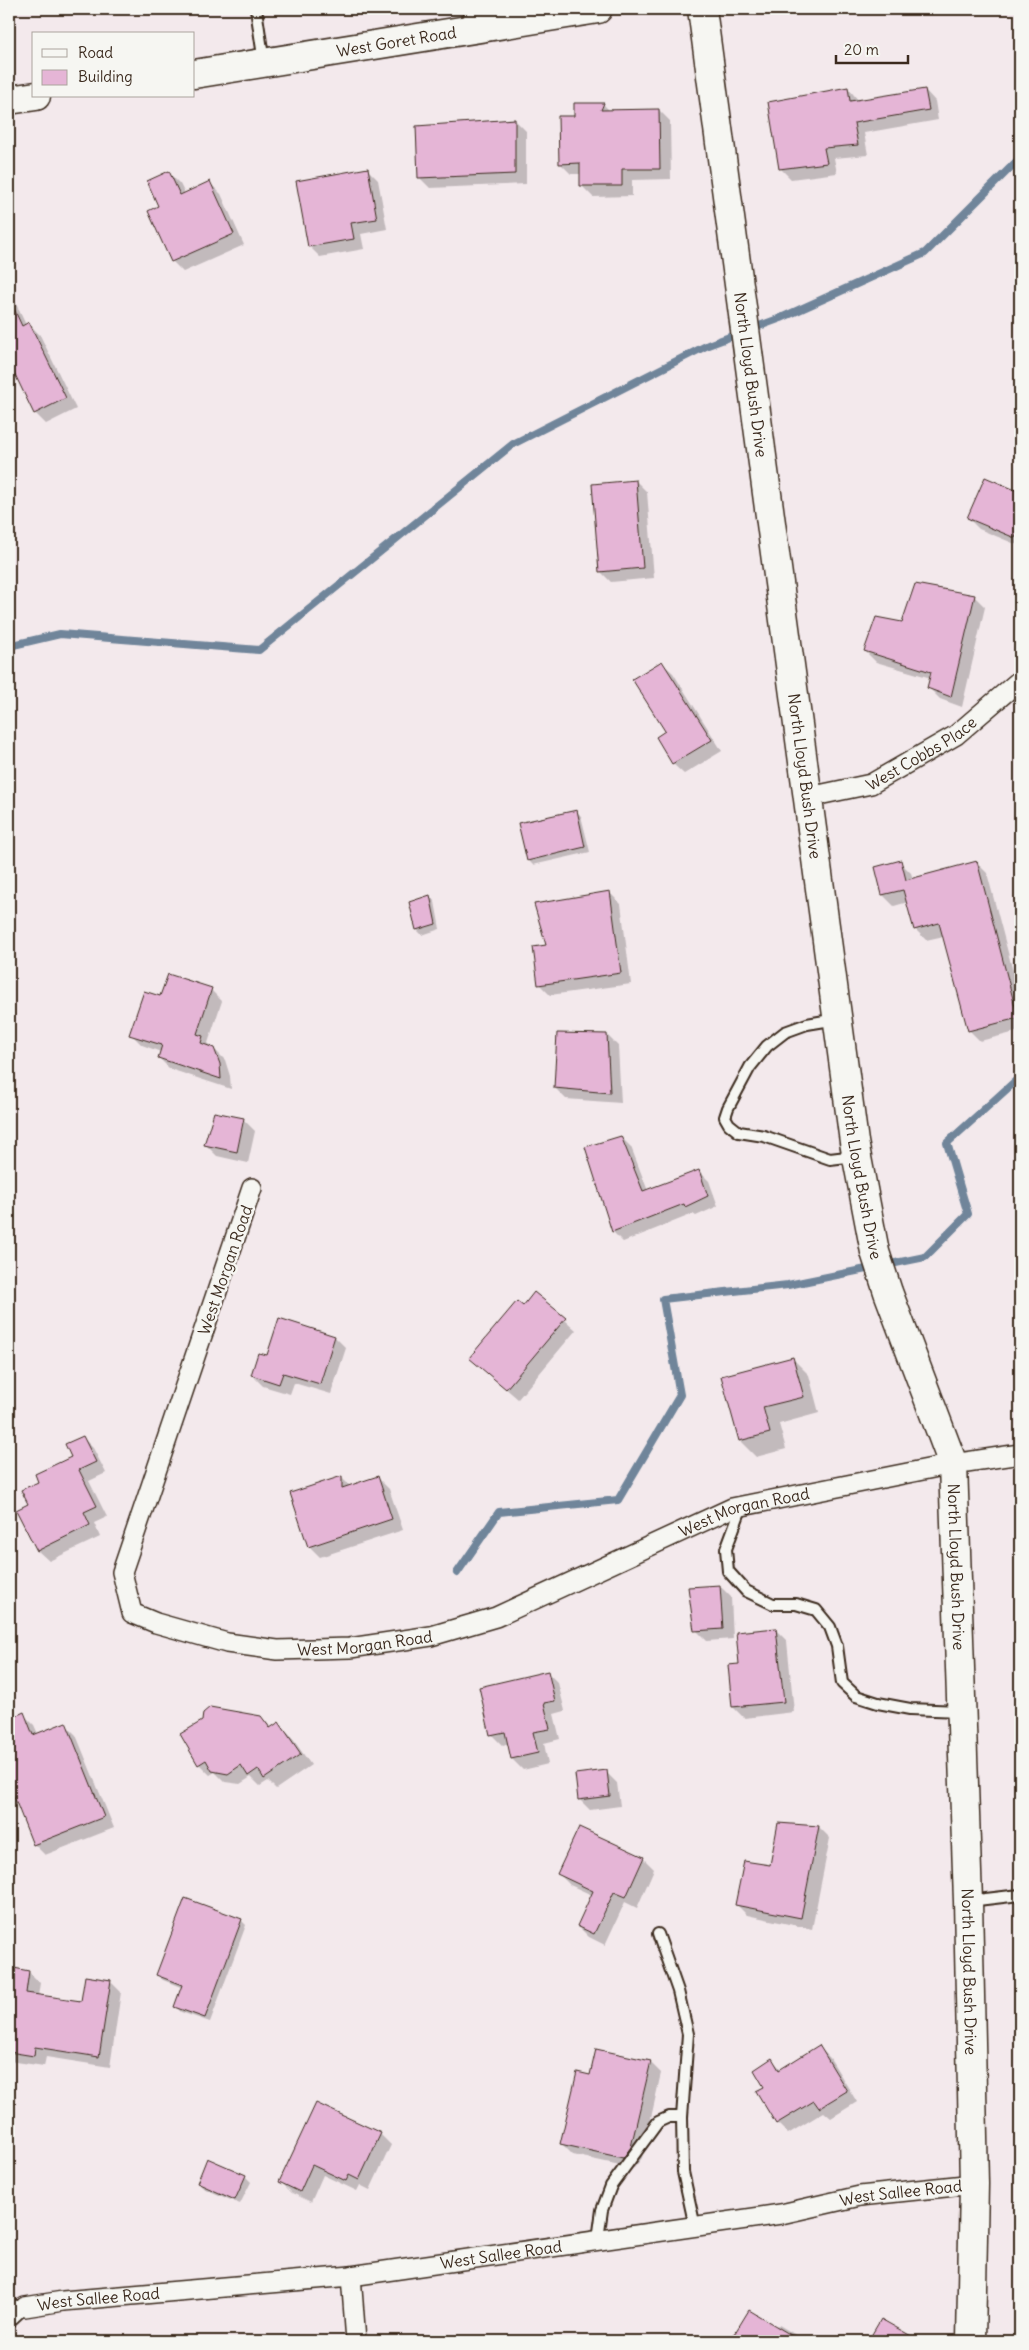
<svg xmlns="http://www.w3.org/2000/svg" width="1029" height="2350" font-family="Delius,sans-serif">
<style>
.shadow{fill:#0003}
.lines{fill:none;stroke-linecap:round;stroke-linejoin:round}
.stream{stroke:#6f859a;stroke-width:8}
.building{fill:#e5b5d6;stroke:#3b2a1e}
.lane-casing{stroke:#3b2a1e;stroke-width:14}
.street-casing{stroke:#3b2a1e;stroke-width:22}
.secondary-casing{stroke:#3b2a1e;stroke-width:31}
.lane{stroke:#f6f6f2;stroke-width:10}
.street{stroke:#f6f6f2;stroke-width:19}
.secondary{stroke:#f6f6f2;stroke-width:28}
.labels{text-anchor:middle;stroke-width:5;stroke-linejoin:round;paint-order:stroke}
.street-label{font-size:16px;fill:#3b2a1e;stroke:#f6f6f2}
</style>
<rect width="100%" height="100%" fill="#f3e9ec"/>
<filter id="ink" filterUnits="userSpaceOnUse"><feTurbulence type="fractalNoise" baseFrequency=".02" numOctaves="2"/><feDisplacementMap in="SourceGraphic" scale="10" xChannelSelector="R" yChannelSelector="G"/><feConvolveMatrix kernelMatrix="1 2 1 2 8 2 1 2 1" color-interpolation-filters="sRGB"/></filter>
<g filter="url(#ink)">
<path class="shadow" d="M 848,88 L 859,101 L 925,90 L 935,101 L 938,120 L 864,133 L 868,155 L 834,158 L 837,173 L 791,179 L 780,168 Z
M 603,104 L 610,111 L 659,110 L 670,121 L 671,179 L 632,180 L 632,196 L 593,197 L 582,186 L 581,174 L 571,174 L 560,163 L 575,117 Z
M 515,120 L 526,131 L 526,184 L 430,188 L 419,177 Z
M 367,169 L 378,180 L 387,229 L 361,234 L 364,249 L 320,257 L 309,246 Z
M 169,173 L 180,184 L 185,194 L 210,183 L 221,194 L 244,245 L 183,272 L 172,261 L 160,207 Z
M 9,289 L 26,325 L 29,324 L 40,335 L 76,409 L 46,424 L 35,413 L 9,359 Z
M 985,478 L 1020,493 L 1020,546 L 979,529 L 968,518 Z
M 636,481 L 647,492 L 654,578 L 611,582 L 600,571 Z
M 974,596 L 985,607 L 962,707 L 940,699 L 929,688 L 931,678 L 876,662 L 865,651 L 903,623 Z
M 662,663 L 673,673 L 722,751 L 684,774 L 673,764 L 658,738 L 667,732 Z
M 576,811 L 581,816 L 590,852 L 533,865 L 528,860 Z
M 900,862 L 911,873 L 913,879 L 976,862 L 987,873 L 1020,998 L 1020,1031 L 980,1041 L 969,1030 L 944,936 L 926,940 L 915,929 L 908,902 L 894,906 L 883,895 L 876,868 Z
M 610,893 L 621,904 L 631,984 L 550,995 L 539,984 L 547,946 Z
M 430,896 L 435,902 L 440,929 L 422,935 L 417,930 L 410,903 Z
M 211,990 L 222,1001 L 208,1043 L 225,1060 L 230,1076 L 231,1089 L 170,1069 L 159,1058 L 161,1052 L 142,1045 L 131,1034 L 161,998 Z
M 607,1035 L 618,1046 L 621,1103 L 566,1099 L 555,1088 Z
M 215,1114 L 244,1120 L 255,1131 L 248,1163 L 217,1156 L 206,1145 Z
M 621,1137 L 631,1147 L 648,1191 L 699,1171 L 709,1181 L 718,1206 L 696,1216 L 693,1214 L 623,1242 L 613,1232 L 587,1148 Z
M 535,1293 L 576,1330 L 518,1399 L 470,1358 Z
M 335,1337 L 346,1348 L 331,1394 L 294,1383 L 290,1394 L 263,1386 L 252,1375 L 268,1357 Z
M 792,1358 L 809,1375 L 819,1413 L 779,1424 L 786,1449 L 756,1457 L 740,1441 Z
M 82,1437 L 93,1448 L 106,1473 L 89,1481 L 107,1517 L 94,1523 L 100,1537 L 49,1561 L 38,1551 L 30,1505 L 40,1482 L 73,1457 Z
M 341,1477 L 351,1487 L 378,1478 L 389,1489 L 403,1530 L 320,1557 L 309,1546 Z
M 720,1586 L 731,1597 L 733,1639 L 707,1641 L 696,1630 Z
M 776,1630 L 787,1641 L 794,1712 L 744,1718 L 733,1707 Z
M 547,1672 L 558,1683 L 565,1711 L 554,1714 L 560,1739 L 544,1743 L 548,1764 L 523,1770 L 512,1759 L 509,1744 L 503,1746 L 492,1735 L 481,1688 Z
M 23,1714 L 34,1725 L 38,1734 L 65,1724 L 76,1735 L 114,1828 L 45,1855 L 34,1844 L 9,1780 L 9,1720 Z
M 261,1717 L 272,1728 L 279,1724 L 290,1735 L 311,1765 L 276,1789 L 268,1781 L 260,1786 L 251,1777 L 240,1784 L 225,1782 L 215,1772 L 210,1775 L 199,1764 Z
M 606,1772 L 617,1783 L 620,1806 L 590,1810 L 579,1799 Z
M 819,1827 L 830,1838 L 812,1929 L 747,1915 L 736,1904 L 771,1867 Z
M 579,1829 L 643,1858 L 654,1869 L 637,1908 L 625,1902 L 605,1945 L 589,1937 L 578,1926 L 592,1895 L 570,1885 L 559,1874 Z
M 241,1920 L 246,1925 L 210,2022 L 181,2012 L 176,2007 L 183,1988 L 163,1980 L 157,1975 Z
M 9,1969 L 29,1972 L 40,1983 L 38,1996 L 82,2003 L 110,1981 L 121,1992 L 110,2067 L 46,2057 L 44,2066 L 9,2061 Z
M 819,2047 L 830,2058 L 857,2102 L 831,2118 L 824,2112 L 788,2134 L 777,2123 L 772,2060 L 782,2070 Z
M 650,2062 L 661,2073 L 642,2158 L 634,2168 L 573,2155 L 562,2144 L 591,2076 Z
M 316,2105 L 380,2134 L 391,2145 L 370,2190 L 360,2185 L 357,2191 L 323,2175 L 311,2202 L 292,2193 L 281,2182 Z
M 208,2160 L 245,2176 L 251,2182 L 240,2204 L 203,2188 L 198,2182 Z
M 779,2325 L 806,2341 L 741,2341 L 735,2336 Z
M 461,2336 L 466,2341 L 450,2341 Z"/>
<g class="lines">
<path class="stream" d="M 9,646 L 60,634 L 259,650 L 513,444 L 708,345 L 781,318 L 925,253 L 1020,158
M 457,1573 L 499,1512 L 618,1500 L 680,1395 L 663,1299 L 788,1285 L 925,1257 L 968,1214 L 947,1143 L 1020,1077"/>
</g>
<path class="building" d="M 848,87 L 850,101 L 925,89 L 929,110 L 854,123 L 858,145 L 824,148 L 827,163 L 779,169 L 768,102 Z
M 574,103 L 604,103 L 601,110 L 659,109 L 660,169 L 622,169 L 622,186 L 580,186 L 580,163 L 559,164 L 558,116 L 574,116 Z
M 515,119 L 515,174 L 418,178 L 416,126 Z
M 368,168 L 377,219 L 351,223 L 354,239 L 308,247 L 296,181 Z
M 169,171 L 180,195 L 210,181 L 234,234 L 171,262 L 148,211 L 158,206 L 147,181 Z
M 9,298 L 22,326 L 29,322 L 66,398 L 34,414 L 9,362 Z
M 985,477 L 1020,492 L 1020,526 L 1015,538 L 967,518 Z
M 636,480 L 643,568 L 599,572 L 592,484 Z
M 915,584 L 975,595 L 951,697 L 927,688 L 931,672 L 864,651 L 876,617 L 902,622 Z
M 662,661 L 712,740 L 672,764 L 656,737 L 665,731 L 632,679 Z
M 577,810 L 585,847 L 527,861 L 518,823 Z
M 901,860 L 906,880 L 977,861 L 1018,1018 L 968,1031 L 939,923 L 914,930 L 903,890 L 882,895 L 875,867 Z
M 610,891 L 621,973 L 538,985 L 533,947 L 546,945 L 534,904 Z
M 430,895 L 436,924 L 416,930 L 409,902 Z
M 168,974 L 212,988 L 197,1034 L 203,1036 L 201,1043 L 214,1048 L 220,1064 L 221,1079 L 158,1058 L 162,1045 L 129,1035 L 144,991 L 160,996 Z
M 557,1033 L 607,1034 L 610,1093 L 554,1088 Z
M 214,1112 L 244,1118 L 237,1152 L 204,1145 Z
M 621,1136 L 643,1191 L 699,1170 L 708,1196 L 685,1207 L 684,1204 L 612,1232 L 585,1147 Z
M 534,1292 L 566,1318 L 506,1389 L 469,1358 L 517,1301 L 523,1306 Z
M 279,1318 L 335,1336 L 320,1384 L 283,1373 L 279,1384 L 251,1375 L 258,1353 L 267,1355 Z
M 793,1357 L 804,1397 L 763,1407 L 770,1433 L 739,1441 L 721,1376 Z
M 83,1436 L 96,1462 L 79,1470 L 97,1506 L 84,1512 L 90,1525 L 37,1551 L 16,1510 L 28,1504 L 21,1490 L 38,1482 L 35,1474 L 71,1457 L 65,1444 Z
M 342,1476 L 342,1488 L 378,1476 L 392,1519 L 308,1547 L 290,1493 Z
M 720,1585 L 723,1629 L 694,1631 L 688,1587 Z
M 776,1628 L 784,1702 L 732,1707 L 728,1665 L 739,1664 L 736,1632 Z
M 548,1671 L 555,1701 L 544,1703 L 550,1729 L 533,1732 L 538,1753 L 511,1759 L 505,1732 L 490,1735 L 479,1687 Z
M 210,1707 L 261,1716 L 270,1728 L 279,1722 L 301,1754 L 264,1779 L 258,1769 L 248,1776 L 241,1765 L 228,1774 L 212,1771 L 206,1760 L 198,1765 L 180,1734 L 202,1721 L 203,1713 Z
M 24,1712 L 33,1735 L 66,1722 L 104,1817 L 33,1845 L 9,1784 L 9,1719 Z
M 607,1770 L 610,1796 L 578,1800 L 575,1774 Z
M 778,1823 L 819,1826 L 801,1918 L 735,1905 L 744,1861 L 770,1865 Z
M 579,1827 L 644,1857 L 626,1897 L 614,1892 L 594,1934 L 577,1926 L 593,1891 L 557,1874 Z
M 185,1898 L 242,1919 L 205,2018 L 174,2007 L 182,1985 L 156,1975 Z
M 9,1967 L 29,1971 L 26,1993 L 81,2001 L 85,1976 L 111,1980 L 99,2057 L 35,2047 L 34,2056 L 9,2052 Z
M 819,2045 L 847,2091 L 819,2108 L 814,2101 L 776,2124 L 756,2091 L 764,2087 L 754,2070 L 772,2058 L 779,2070 Z
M 596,2049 L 651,2061 L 631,2147 L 623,2158 L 560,2144 L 577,2072 L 590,2075 Z
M 316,2103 L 381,2133 L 359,2180 L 349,2175 L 346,2181 L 312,2165 L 300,2192 L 279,2182 Z
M 207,2158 L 246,2175 L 235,2200 L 197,2183 Z
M 749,2310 L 801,2341 L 730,2341 Z
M 881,2319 L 920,2341 L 868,2341 Z"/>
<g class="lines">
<g class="lane-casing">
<path id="lane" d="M 256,9 L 264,63
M 837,1019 L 807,1024 L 785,1032 L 767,1046 L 750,1067 L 728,1108 L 725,1117 L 729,1124 L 739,1132 L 764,1136 L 830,1159 L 855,1156
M 742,1506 L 726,1549 L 728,1571 L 746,1591 L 773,1604 L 796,1604 L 816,1610 L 830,1627 L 837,1646 L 842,1683 L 856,1696 L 878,1703 L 910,1709 L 959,1711
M 969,1901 L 1020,1895
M 658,1934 L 678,1991 L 688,2034 L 682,2117 L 683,2172 L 695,2227
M 598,2239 L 602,2210 L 611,2186 L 658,2122 L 669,2117 L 682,2117
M 9,2305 L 25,2307
M 9,2322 L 25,2307"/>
</g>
<g class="street-casing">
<g id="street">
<path d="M 473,9 L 475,28"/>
<path id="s1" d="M 809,797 L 871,784 L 956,735 L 1020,680"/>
<path id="s2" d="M 252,1188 L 122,1572 L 132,1613 L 156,1623 L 227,1643 L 277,1650 L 350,1648 L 431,1636 L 496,1617 L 732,1508 L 953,1464 L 1020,1454"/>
<path d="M 351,2276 L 356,2341"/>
<path id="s3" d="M 25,2307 L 63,2301 L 351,2276 L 781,2214 L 860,2196 L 974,2184"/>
</g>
</g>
<g class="secondary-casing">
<g id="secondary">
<path id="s4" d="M 702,9 L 854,1142 L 875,1252 L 888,1292 L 953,1464 L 968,1901 L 974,2184 L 971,2341"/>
<path id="s5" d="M 194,74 L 598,9"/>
<path d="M 9,100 L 36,96"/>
</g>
</g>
<use href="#lane" class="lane"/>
<use href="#street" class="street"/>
<use href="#secondary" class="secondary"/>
</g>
</g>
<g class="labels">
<g class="street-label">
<text dy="6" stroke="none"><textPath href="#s5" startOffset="205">West Goret Road</textPath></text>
<text dy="6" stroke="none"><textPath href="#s4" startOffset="369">North Lloyd Bush Drive</textPath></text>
<text dy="6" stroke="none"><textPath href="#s1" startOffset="122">West Cobbs Place</textPath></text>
<text dy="6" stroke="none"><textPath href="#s4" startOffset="774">North Lloyd Bush Drive</textPath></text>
<text dy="6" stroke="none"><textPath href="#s4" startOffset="1179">North Lloyd Bush Drive</textPath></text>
<text transform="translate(225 1270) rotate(-71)" y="6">West Morgan Road</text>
<text dy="6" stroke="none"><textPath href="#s2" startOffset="1091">West Morgan Road</textPath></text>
<text dy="6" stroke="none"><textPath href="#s4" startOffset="1584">North Lloyd Bush Drive</textPath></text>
<text dy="6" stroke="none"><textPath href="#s2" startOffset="686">West Morgan Road</textPath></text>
<text dy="6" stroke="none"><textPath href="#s4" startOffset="1989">North Lloyd Bush Drive</textPath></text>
<text dy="6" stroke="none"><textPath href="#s3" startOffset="884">West Sallee Road</textPath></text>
<text dy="6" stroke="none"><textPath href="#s3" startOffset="479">West Sallee Road</textPath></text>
<text dy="6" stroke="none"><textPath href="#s3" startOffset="74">West Sallee Road</textPath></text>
</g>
</g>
<rect width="1029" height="2350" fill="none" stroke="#f6f6f2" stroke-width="30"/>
<rect x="15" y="15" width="999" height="2320" fill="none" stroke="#3b2a1e" stroke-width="2" filter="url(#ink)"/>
<rect x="32" y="32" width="162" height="65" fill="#f6f6f2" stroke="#aba49d"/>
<rect x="42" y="49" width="25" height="8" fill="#f6f6f2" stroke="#aba49d"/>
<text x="78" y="58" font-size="15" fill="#3b2a1e">Road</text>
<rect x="42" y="70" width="25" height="15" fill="#e5b5d6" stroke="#aba49d"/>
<text x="78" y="82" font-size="15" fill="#3b2a1e">Building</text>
<path d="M836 55v8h72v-8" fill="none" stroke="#3b2a1e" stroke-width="2.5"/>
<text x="844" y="55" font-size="15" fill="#3b2a1e" stroke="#f6f6f2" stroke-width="4" paint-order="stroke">20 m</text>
</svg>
